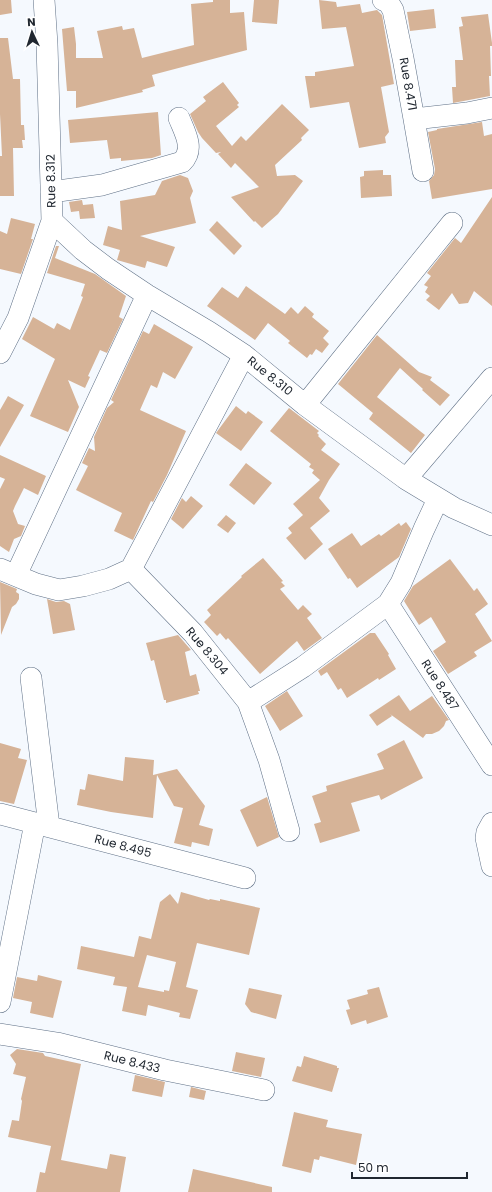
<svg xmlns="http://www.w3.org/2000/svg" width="492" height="1192" font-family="Poppins,sans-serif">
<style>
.building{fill:#d6b397;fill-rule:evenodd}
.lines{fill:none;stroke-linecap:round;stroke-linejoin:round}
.minor-casing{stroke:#5f7086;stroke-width:22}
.minor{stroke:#fff;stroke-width:21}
.labels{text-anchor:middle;stroke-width:4;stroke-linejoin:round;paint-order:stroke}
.street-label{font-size:12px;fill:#202730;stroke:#fff}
</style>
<rect width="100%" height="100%" fill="#f5f9fe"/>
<path class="building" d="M 0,0 L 11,0 L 12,13 L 0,15 Z
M 213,0 L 230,0 L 230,13 L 244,12 L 247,50 L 152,75 L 155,86 L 142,90 L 143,92 L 76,108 L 76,91 L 67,91 L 62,29 L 74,27 L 76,44 L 76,58 L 103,58 L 97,31 L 122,26 L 123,30 L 134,28 L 142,58 L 194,45 L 191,4 L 213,2 Z
M 254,0 L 279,0 L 277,24 L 252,22 Z
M 319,0 L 336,2 L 337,7 L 360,4 L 362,13 L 377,10 L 382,15 L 394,84 L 381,87 L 389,132 L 385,137 L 386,143 L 359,148 L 349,102 L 310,108 L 305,76 L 315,76 L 315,72 L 354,66 L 346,27 L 322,29 Z
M 434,9 L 436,28 L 410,31 L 407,12 Z
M 488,14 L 492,43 L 492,46 L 490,46 L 491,76 L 489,76 L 490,96 L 453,103 L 452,87 L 456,87 L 455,60 L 463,60 L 459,27 L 463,26 L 461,17 Z
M 0,38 L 8,38 L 13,79 L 20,79 L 21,125 L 24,125 L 25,140 L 22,140 L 23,148 L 13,148 L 14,196 L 0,196 L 0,156 L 2,156 L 0,114 Z
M 223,82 L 239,103 L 237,105 L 239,107 L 216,126 L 232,146 L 241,136 L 246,141 L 282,104 L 309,130 L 301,138 L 302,140 L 275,165 L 277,176 L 295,175 L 303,181 L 278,214 L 262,228 L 255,221 L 254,222 L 231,197 L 259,187 L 235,163 L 231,168 L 218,154 L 221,152 L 216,153 L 202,138 L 198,132 L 190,114 L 206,101 L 203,97 Z
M 158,112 L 161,155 L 152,158 L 121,161 L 121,158 L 110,159 L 107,140 L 70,143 L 68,120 Z
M 482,122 L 484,136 L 492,134 L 492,189 L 432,199 L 429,181 L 434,175 L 435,169 L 428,132 L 437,130 L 437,129 Z
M 383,170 L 383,175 L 391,175 L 392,196 L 361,198 L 360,177 L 364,176 L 364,171 Z
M 180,175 L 188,178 L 193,191 L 190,198 L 196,223 L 140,236 L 175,247 L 167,267 L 147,261 L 145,268 L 117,260 L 120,250 L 103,245 L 108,226 L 122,230 L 120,201 L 155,195 L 162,181 Z
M 492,197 L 492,306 L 474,291 L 468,303 L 459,304 L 452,293 L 439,310 L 426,300 L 430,296 L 425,292 L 428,287 L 424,285 L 431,276 L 427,273 L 455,238 L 461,243 Z
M 82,200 L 83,205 L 93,204 L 95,218 L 80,219 L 79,211 L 71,212 L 69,202 Z
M 11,218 L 35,224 L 31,239 L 33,239 L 21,274 L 0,269 L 0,231 L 7,234 Z
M 217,221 L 242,246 L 234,255 L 209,230 Z
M 56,246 L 59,246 L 55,258 L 95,274 L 126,296 L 119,317 L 123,319 L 107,353 L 100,350 L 88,376 L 90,377 L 85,388 L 68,380 L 79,407 L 68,432 L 30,416 L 55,359 L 22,339 L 33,317 L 54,329 L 57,323 L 70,330 L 83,297 L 81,296 L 85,284 L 47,273 Z
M 246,286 L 285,314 L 291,307 L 298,314 L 305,306 L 314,314 L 312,317 L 329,331 L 323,338 L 329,344 L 322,353 L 316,349 L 312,355 L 310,354 L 307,358 L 288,343 L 290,341 L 268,323 L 255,340 L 207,306 L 222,287 L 238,298 Z
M 154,324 L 193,347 L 175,379 L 163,372 L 157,388 L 151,385 L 140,410 L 186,431 L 167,475 L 153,502 L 151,501 L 133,540 L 114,531 L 122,513 L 76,490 L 88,466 L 82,463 L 89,448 L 95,451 L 94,437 L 107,408 L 114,402 L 111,400 L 143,331 L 149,334 Z
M 377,335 L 419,372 L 432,377 L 430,380 L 450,395 L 440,406 L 422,390 L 423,389 L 400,368 L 377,397 L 425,435 L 411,453 L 369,419 L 373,413 L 338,384 Z
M 8,396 L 24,405 L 0,447 L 0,410 Z
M 236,406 L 246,414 L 248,411 L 263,422 L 241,451 L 216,433 Z
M 289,408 L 319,431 L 317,433 L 319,435 L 318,436 L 326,444 L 321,450 L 340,464 L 329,480 L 319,498 L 330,511 L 310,528 L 323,544 L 305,560 L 286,538 L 292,533 L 288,528 L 303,515 L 293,504 L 320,480 L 312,473 L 314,470 L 309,467 L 311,464 L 270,431 Z
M 0,455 L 46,476 L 38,495 L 24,488 L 15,506 L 13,511 L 18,524 L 25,526 L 21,536 L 14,539 L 9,552 L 0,546 L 0,489 L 5,479 L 0,477 Z
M 246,463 L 272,483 L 254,505 L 229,485 Z
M 191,496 L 203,506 L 183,529 L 171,519 L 182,498 L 186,502 Z
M 226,515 L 236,523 L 228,533 L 217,525 Z
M 406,522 L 411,529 L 399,557 L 357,588 L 350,578 L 348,579 L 328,549 L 352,533 L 361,546 L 379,534 L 381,536 L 399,523 L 401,526 Z
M 263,558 L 283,581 L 281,582 L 285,586 L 280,589 L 298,610 L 303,605 L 312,614 L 307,618 L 322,638 L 304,651 L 297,641 L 260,674 L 228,638 L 226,640 L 220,633 L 217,636 L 204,622 L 211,615 L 207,610 L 242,577 L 241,576 Z
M 450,559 L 474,591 L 477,588 L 488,604 L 475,614 L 492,641 L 474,652 L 477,656 L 448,674 L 433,651 L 446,642 L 431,617 L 419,625 L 404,601 L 413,586 Z
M 0,582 L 17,589 L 16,592 L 19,594 L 19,599 L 16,604 L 12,607 L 1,635 Z
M 47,599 L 56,602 L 64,601 L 70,604 L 75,630 L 53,634 Z
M 370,633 L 375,633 L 389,654 L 388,655 L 396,669 L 379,680 L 378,678 L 347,698 L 341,688 L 338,690 L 327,672 L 321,676 L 318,671 Z
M 178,635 L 191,650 L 185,652 L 190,676 L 196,674 L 200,691 L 198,691 L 199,694 L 166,703 L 166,700 L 164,700 L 154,660 L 151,661 L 146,643 Z
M 287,691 L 303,716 L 280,731 L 265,706 Z
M 399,695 L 410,711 L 432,696 L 449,720 L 446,721 L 444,726 L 439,731 L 432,734 L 426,734 L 423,738 L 390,714 L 392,716 L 377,726 L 369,715 Z
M 404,740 L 423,778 L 381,800 L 379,795 L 351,803 L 360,831 L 320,843 L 314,824 L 321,822 L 312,796 L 327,791 L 326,786 L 384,769 L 377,754 Z
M 0,743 L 21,749 L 18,758 L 27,760 L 14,804 L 0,801 Z
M 125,757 L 154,760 L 153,775 L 177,769 L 205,806 L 199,825 L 213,829 L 209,846 L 192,842 L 191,847 L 174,843 L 183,808 L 174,806 L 157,775 L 153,818 L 111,812 L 77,805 L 80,789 L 85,790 L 88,774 L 123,781 Z
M 267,797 L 279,837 L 257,847 L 240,810 Z
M 181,892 L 209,900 L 210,899 L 220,901 L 220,899 L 260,908 L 249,955 L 197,943 L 186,987 L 198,990 L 190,1019 L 179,1017 L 180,1013 L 148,1005 L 146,1016 L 122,1011 L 127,987 L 113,985 L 115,977 L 77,969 L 81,946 L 134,957 L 139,936 L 151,939 L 160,902 L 170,894 L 178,904 ZM 147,955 L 176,962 L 169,991 L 164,990 L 164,992 L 138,987 Z
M 38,975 L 62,981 L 53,1018 L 30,1013 L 32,1002 L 13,998 L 17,977 L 37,981 Z
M 379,987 L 388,1017 L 367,1024 L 366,1020 L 351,1025 L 346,1010 L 350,1009 L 347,1000 L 368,994 L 367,990 Z
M 249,988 L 282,995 L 276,1019 L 251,1012 L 245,1004 Z
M 17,1049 L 43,1053 L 45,1056 L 81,1064 L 61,1160 L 107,1169 L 110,1154 L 126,1157 L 120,1192 L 36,1192 L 40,1172 L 45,1173 L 51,1146 L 8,1137 L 12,1120 L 19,1121 L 22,1101 L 21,1099 L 26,1077 L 13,1074 L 16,1064 L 10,1055 Z
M 236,1052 L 265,1058 L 261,1077 L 232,1071 Z
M 304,1056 L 337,1066 L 337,1068 L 339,1068 L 332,1092 L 292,1081 L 297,1066 L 301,1067 Z
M 135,1075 L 165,1082 L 162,1097 L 132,1091 Z
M 191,1087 L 206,1091 L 204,1100 L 189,1097 Z
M 294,1112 L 328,1120 L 326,1127 L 362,1134 L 356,1165 L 320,1156 L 319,1160 L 314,1159 L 311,1173 L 282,1166 Z
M 193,1169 L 272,1187 L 272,1192 L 188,1192 Z"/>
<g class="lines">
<g class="minor-casing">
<path id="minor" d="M 383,0 L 388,2 L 393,10 L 403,58 L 414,119 L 467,113 L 492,108
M 414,119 L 423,171
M 51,192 L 102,185 L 182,162 C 195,149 185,133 179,118
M 52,221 L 83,250 L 108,269 L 147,295 L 209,332 L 244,355 L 305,405 L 406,479 L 454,508 L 492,525
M 0,353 L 18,318 L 52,221 L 47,44 L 44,0
M 244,355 L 131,569 L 193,633 L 248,702 L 303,667 L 388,604 L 401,583 L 424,529 L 438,499
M 305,405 L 452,223
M 406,479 L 492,378
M 0,569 L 36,584 L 59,590 L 83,586 L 109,579 L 131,569
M 16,575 L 147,295
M 388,604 L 492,765
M 31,678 L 49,826
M 248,702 L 269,760 L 289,831
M 0,814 L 245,878
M 492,823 L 487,832 L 486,838 L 492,866
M 0,1002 L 35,823
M 0,1034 L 57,1043 L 165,1070 L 264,1090"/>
</g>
<use href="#minor" class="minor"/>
</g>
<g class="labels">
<g class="street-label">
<text transform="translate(408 84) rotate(80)" y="4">Rue 8.471</text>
<text transform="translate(51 181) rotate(-91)" y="4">Rue 8.312</text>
<text transform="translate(270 376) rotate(39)" y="4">Rue 8.310</text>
<text transform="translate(207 651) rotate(50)" y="4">Rue 8.304</text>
<text transform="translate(440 685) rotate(57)" y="4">Rue 8.487</text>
<text transform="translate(123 846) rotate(15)" y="4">Rue 8.495</text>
<text transform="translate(132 1062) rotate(14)" y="4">Rue 8.433</text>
</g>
</g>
<g transform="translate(32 32) rotate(356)" stroke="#ffffff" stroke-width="3" paint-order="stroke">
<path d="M0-3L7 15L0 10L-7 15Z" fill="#202730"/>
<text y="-6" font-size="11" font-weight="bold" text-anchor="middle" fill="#202730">N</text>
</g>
<path d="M352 1172v6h115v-6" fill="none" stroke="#202730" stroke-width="2"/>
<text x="358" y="1172" font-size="12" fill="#202730" stroke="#ffffff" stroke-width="3" paint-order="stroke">50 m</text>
</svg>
